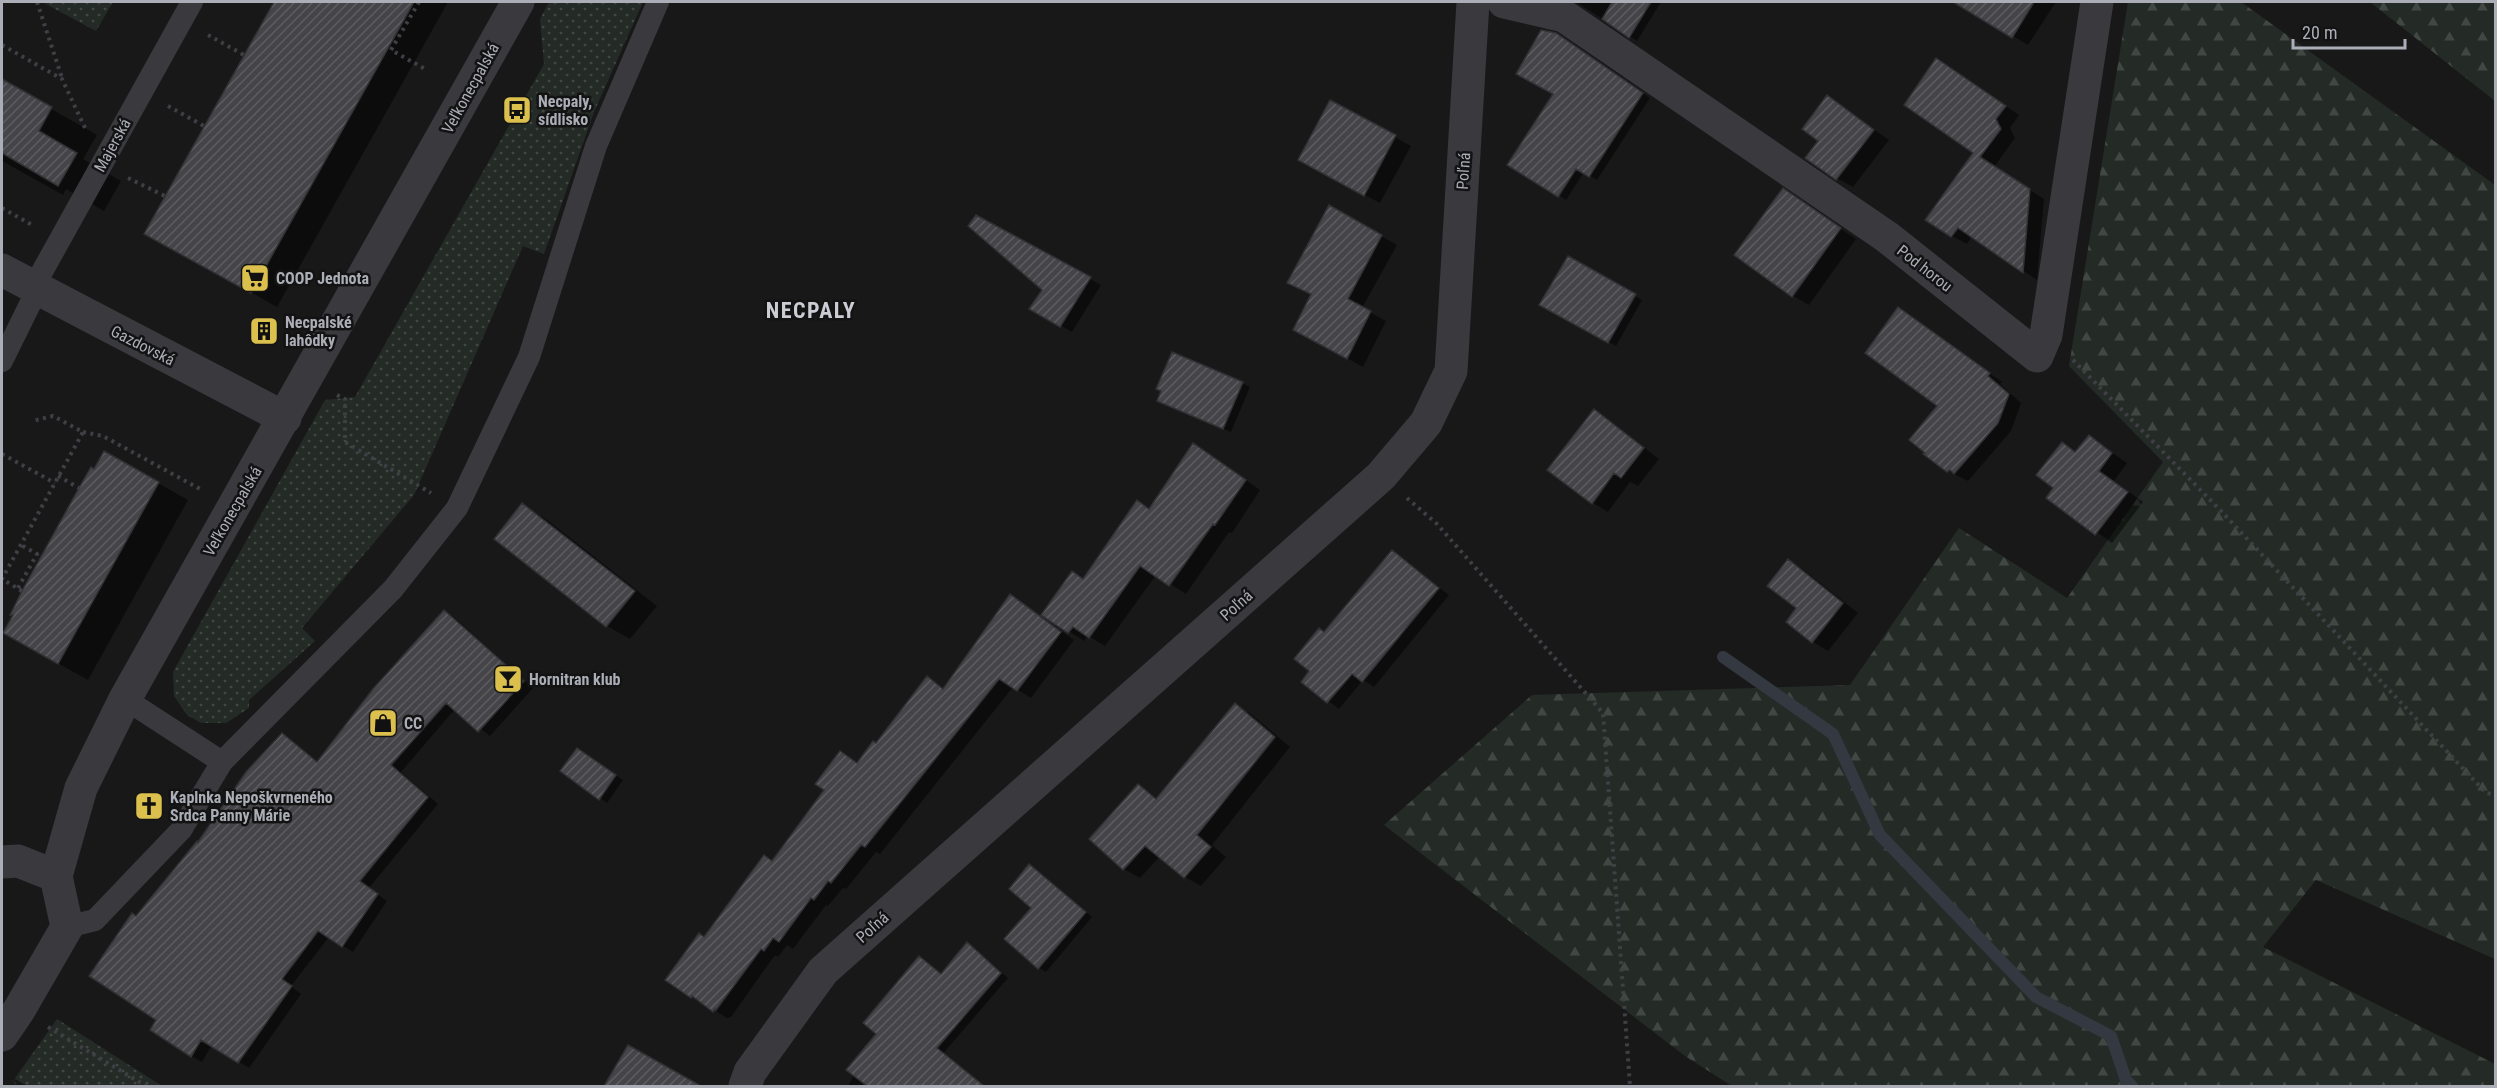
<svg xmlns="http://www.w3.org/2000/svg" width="2497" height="1088" font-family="'Roboto Condensed',sans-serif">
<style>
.grass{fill:url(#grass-dots)}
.forest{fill:url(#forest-firs)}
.shadow{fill:#0007}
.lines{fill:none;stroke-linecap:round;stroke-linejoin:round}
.stream{stroke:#333841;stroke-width:12}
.building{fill:url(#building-hatch);stroke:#323235;stroke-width:1.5}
.path{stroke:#3f4045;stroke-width:4;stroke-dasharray:3 4.5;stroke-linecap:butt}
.service{stroke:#39393e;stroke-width:22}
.minor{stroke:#39393e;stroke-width:33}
.labels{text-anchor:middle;stroke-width:5;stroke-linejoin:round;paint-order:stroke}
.street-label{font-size:16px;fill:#acaeb7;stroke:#131314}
.poi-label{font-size:16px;font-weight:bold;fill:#acaeb7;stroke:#131314;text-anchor:start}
.district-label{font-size:22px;font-weight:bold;letter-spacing:1.5px;fill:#cccdd4;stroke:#131314}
</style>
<defs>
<pattern id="grass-dots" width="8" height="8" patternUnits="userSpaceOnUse" patternTransform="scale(1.5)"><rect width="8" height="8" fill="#242b26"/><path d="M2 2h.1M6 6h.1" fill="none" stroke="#414743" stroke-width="1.8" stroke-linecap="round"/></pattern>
<pattern id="forest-firs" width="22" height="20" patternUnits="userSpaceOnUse" patternTransform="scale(1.5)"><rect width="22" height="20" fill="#242b26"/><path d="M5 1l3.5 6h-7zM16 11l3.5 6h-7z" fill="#414743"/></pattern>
<pattern id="building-hatch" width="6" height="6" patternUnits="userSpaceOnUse" patternTransform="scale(1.5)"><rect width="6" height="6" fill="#454549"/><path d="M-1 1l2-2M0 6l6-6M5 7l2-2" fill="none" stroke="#5d5d61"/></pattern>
</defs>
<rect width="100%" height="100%" fill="#181819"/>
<path class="grass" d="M 42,2 L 113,2 L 96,31 Z
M 549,2 L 643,2 L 594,112 L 544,254 L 523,246 L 414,495 L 302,628 L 315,641 L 249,700 L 249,708 L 226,723 L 201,723 L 187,715 L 174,696 L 173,672 L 325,400 L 355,397 L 544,64 L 540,19 Z
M 57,1019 L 162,1086 L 15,1086 L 11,1084 Z"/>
<path class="forest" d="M 2128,2 L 2241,2 L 2495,185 L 2495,959 L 2316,880 L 2263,947 L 2495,1064 L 2495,1086 L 1732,1086 L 1685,1056 L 1384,825 L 1532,695 L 1850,685 L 1959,528 L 2067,598 L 2163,462 L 2069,366 Z
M 2370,2 L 2495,2 L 2495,101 Z"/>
<path class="shadow" d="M 276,2 L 448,2 L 277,307 L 146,233 Z
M 1576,2 L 1661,2 L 1637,41 Z
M 1982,2 L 2056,2 L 2028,45 L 1975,13 Z
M 1564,40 L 1650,98 L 1597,180 L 1584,172 L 1566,200 L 1509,164 L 1555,94 Z
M 1951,69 L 2019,115 L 2010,128 L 2015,138 L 1994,167 L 2044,199 L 2037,280 L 1972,236 L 1967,244 L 1952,236 L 1975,152 Z
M 2,81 L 97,135 L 83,159 L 121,181 L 104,211 L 66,189 L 63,195 L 2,161 Z
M 1828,97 L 1889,140 L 1853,187 L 1837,178 L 1820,140 Z
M 1331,102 L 1411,146 L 1380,203 L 1315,169 Z
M 1797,200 L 1856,239 L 1809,305 L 1793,296 Z
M 1329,207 L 1397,245 L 1362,308 L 1386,321 L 1363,367 L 1310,338 L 1312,295 L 1289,282 Z
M 976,217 L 1101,285 L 1072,332 L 1031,308 L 1044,290 Z
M 1568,258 L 1642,300 L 1616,346 L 1542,304 Z
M 1899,309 L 2002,382 L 2000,384 L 2021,403 L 2011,431 L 1968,481 L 1948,471 L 1939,406 Z
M 1242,383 L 1250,387 L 1231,432 L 1159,401 Z
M 1595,411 L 1610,421 L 1659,459 L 1638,486 L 1630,482 L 1608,512 L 1593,503 Z
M 2090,437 L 2127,463 L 2114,481 L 2143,502 L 2112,543 L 2048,497 L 2055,487 L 2062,444 L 2077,452 Z
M 105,453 L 188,500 L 88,680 L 34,650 L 15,615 Z
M 1209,454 L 1260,490 L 1232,533 L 1229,532 L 1186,594 L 1156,575 L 1105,646 L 1088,636 L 1084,641 L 1043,614 L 1085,580 L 1138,502 L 1151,509 Z
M 522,505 L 546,519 L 657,606 L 630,639 L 607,626 L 496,539 Z
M 1392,552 L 1449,595 L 1374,687 L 1363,680 L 1339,709 L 1303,682 L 1311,671 L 1325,633 Z
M 1789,561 L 1804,570 L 1858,613 L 1828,651 L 1813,642 L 1799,608 Z
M 1011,596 L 1074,640 L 1031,698 L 1013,687 L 880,854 L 876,852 L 846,889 L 843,888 L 828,906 L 826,905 L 793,949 L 787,945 L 778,957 L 775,955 L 731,1017 L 727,1018 L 714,1010 L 705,938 L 764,857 L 773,862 L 877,745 L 927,678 L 945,689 Z
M 445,611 L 455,618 L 533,688 L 490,736 L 455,709 L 401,772 L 438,804 L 369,888 L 387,901 L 353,952 L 329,937 L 291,986 L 301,994 L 249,1068 L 212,1045 L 202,1062 L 191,1056 L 158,1020 L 137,917 L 199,844 L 282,735 L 318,762 Z
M 1235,705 L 1251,714 L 1290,747 L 1212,845 L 1226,857 L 1201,886 L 1185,877 L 1160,856 L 1140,878 L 1124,869 L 1138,786 L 1158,799 Z
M 585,754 L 623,780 L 607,803 L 562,771 Z
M 1030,866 L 1092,917 L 1046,972 L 1039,968 Z
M 967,944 L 1008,978 L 928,1071 L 920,1066 L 903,1086 L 848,1086 L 919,958 L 942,975 Z
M 628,1047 L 690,1082 L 688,1086 L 606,1086 Z
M 15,1079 L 22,1083 L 27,1086 L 10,1086 Z"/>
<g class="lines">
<path class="stream" d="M 1723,657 L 1833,734 L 1880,835 L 2036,997 L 2111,1036 L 2126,1080 L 2132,1086"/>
</g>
<path class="building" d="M 274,2 L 414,2 L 251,293 L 144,234 Z
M 1612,2 L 1651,2 L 1629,38 L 1602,19 Z
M 1953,2 L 2034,2 L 2012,38 Z
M 1541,30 L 1556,33 L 1643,93 L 1589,177 L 1576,169 L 1558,197 L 1507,165 L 1553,94 L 1516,74 Z
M 1936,58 L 2006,106 L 1996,119 L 2001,129 L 1980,157 L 2030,189 L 2023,273 L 1958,228 L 1951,237 L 1925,220 L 1973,153 L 1904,105 Z
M 2,79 L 52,107 L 39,131 L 77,153 L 58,186 L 2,153 Z
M 1827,95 L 1874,130 L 1836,180 L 1805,158 L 1818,141 L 1802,129 Z
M 1330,100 L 1396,135 L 1364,196 L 1298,160 Z
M 1783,188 L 1841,228 L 1792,297 L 1734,255 Z
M 1329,205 L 1382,235 L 1348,299 L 1371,311 L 1347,359 L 1293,330 L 1311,294 L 1287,283 Z
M 976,215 L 1091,277 L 1060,327 L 1029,309 L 1042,290 L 968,226 Z
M 1568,256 L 1636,294 L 1608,343 L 1539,305 Z
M 1898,307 L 1990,373 L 1988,376 L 2009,394 L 1998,423 L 1954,474 L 1950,470 L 1947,472 L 1923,454 L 1925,453 L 1909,440 L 1937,406 L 1865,353 Z
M 1172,352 L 1243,382 L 1223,429 L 1157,401 L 1161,391 L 1156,389 Z
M 1594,409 L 1644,448 L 1621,478 L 1614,473 L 1592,504 L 1547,470 Z
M 2089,435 L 2112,453 L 2099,471 L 2128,492 L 2095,535 L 2046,498 L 2053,488 L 2036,475 L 2062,442 L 2075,452 Z
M 1193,443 L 1246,480 L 1215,525 L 1213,524 L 1169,586 L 1140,566 L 1089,638 L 1073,627 L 1068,633 L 1041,615 L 1072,571 L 1083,579 L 1137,500 L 1149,509 Z
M 104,451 L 159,482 L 58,664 L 3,633 L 13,615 L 10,615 L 22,591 L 79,488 L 91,467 L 94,469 Z
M 522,503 L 635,591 L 606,627 L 494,539 Z
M 1392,550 L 1439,588 L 1362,682 L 1352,674 L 1327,703 L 1301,682 L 1309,671 L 1294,659 L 1319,628 L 1324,632 Z
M 1788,559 L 1843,603 L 1812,643 L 1786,622 L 1796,608 L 1767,586 Z
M 1010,594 L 1061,632 L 1017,691 L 999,679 L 865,847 L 861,845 L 831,883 L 828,881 L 814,900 L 811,898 L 779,942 L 773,938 L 764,951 L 761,949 L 716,1010 L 715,1009 L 713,1012 L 692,996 L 691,998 L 665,980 L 699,933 L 704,937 L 764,855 L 772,861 L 824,790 L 815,784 L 840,751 L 857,763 L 873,741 L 876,743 L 927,676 L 943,689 Z
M 444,610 L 524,681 L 478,732 L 446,703 L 391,765 L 428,797 L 360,881 L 378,894 L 342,947 L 318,931 L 282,979 L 292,986 L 238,1063 L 201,1040 L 191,1057 L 150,1030 L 156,1020 L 89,976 L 132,913 L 136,916 L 197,841 L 198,842 L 246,772 L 282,733 L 317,762 L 373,689 Z
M 1235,703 L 1275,737 L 1197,835 L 1211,847 L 1184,878 L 1145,846 L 1123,870 L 1089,839 L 1138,784 L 1156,799 Z
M 577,748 L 616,775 L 599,800 L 560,771 Z
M 1029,864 L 1086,912 L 1038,969 L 1004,939 L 1031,908 L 1009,889 Z
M 967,942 L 1001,973 L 937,1048 L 984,1086 L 867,1086 L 846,1070 L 876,1034 L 863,1023 L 919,956 L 941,974 Z
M 628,1045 L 701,1086 L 604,1086 Z"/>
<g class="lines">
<path class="path" d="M 37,2 L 62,78
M 419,2 L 391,50 L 427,70
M 208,35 L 244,55
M 2,45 L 62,79 L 86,130
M 168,106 L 204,126
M 128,178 L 165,196
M 2,208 L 32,225
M 2073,360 L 2220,510 L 2486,793 L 2496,795
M 337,395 L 345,399 L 345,442 L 431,493
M 83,432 L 103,436 L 200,489
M 2,454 L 55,483
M 58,476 L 79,488
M 1407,498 L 1437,524 L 1603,713 L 1630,1086
M 18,588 L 37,554 L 21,545
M 22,591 L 2,579 L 83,432 L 53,416 L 32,421
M 48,1027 L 146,1086"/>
<path class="service" d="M 33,288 L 192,2
M 2,361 L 37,290
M 125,699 L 222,762
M 67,927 L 95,920 L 181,830 L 222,762 L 393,589 L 457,508 L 529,357 L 596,146 L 658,2"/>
<path class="minor" d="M 1504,2 L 1564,16 L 1887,237 L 2037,356 L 2046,335 L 2097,2
M 2,270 L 285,418
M 2,862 L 18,861 L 56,876
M 2,1035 L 19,1010 L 67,927 L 56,876 L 81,788 L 125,699 L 518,2
M 745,1086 L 750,1072 L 823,971 L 1381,476 L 1426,423 L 1451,371 L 1473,2"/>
</g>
<defs>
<g id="bus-square" transform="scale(1.5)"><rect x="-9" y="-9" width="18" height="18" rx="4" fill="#dbc04e" stroke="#131314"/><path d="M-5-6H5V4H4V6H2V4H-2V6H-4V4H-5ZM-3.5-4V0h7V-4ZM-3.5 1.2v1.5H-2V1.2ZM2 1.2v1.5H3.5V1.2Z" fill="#111"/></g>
<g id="supermarket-square" transform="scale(1.5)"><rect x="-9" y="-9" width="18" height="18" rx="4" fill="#dbc04e" stroke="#131314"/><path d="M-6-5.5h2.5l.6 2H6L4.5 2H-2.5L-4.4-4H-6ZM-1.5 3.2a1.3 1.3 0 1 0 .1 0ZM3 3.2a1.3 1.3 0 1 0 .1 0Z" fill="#111"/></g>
<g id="building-square" transform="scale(1.5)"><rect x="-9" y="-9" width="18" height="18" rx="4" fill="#dbc04e" stroke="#131314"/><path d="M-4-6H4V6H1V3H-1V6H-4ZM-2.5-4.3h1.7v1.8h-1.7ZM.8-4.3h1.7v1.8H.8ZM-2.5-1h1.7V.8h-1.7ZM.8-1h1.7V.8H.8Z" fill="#111"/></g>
<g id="bar-square" transform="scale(1.5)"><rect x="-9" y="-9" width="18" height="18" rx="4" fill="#dbc04e" stroke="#131314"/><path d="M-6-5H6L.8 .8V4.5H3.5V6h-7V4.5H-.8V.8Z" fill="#111"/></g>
<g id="shop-square" transform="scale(1.5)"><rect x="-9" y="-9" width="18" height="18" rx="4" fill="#dbc04e" stroke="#131314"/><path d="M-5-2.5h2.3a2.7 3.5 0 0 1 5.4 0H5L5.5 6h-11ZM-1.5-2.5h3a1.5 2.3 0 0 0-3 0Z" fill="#111"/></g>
<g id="church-square" transform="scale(1.5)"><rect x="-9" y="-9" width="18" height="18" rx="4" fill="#dbc04e" stroke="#131314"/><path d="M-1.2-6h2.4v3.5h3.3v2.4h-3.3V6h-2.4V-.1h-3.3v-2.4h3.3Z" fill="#111"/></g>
</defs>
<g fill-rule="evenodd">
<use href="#bus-square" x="517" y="110"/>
<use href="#supermarket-square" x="255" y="278"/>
<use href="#building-square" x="264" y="331"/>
<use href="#bar-square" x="508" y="679"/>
<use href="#shop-square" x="383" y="723"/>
<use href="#church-square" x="149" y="806"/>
</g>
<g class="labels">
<g class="street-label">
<text transform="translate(470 88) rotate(-61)" y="6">Veľkonecpalská</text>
<text transform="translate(112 145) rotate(-61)" y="6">Majerská</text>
<text transform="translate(1463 171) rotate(-86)" y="6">Poľná</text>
<text transform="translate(1925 268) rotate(38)" y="6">Pod horou</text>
<text transform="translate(143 345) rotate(27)" y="6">Gazdovská</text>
<text transform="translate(232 511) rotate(-60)" y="6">Veľkonecpalská</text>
<text transform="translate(1236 605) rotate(-42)" y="6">Poľná</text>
<text transform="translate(872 927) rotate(-42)" y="6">Poľná</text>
</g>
<g class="poi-label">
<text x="538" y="107">Necpaly,<tspan x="538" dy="18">sídlisko</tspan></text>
<text x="276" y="284">COOP Jednota</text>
<text x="285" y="328">Necpalské<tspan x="285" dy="18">lahôdky</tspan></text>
<text x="529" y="685">Hornitran klub</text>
<text x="404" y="729">CC</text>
<text x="170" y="803">Kaplnka Nepoškvrneného<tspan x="170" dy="18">Srdca Panny Márie</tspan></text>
</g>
<g class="district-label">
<text x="811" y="318">NECPALY</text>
</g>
</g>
<rect width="2497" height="1088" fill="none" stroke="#acaeb7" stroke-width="6"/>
<path d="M2293 39v9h112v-9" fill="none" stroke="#acaeb7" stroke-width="3"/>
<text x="2302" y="39" font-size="18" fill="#acaeb7" stroke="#131314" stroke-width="4.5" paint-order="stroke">20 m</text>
</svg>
